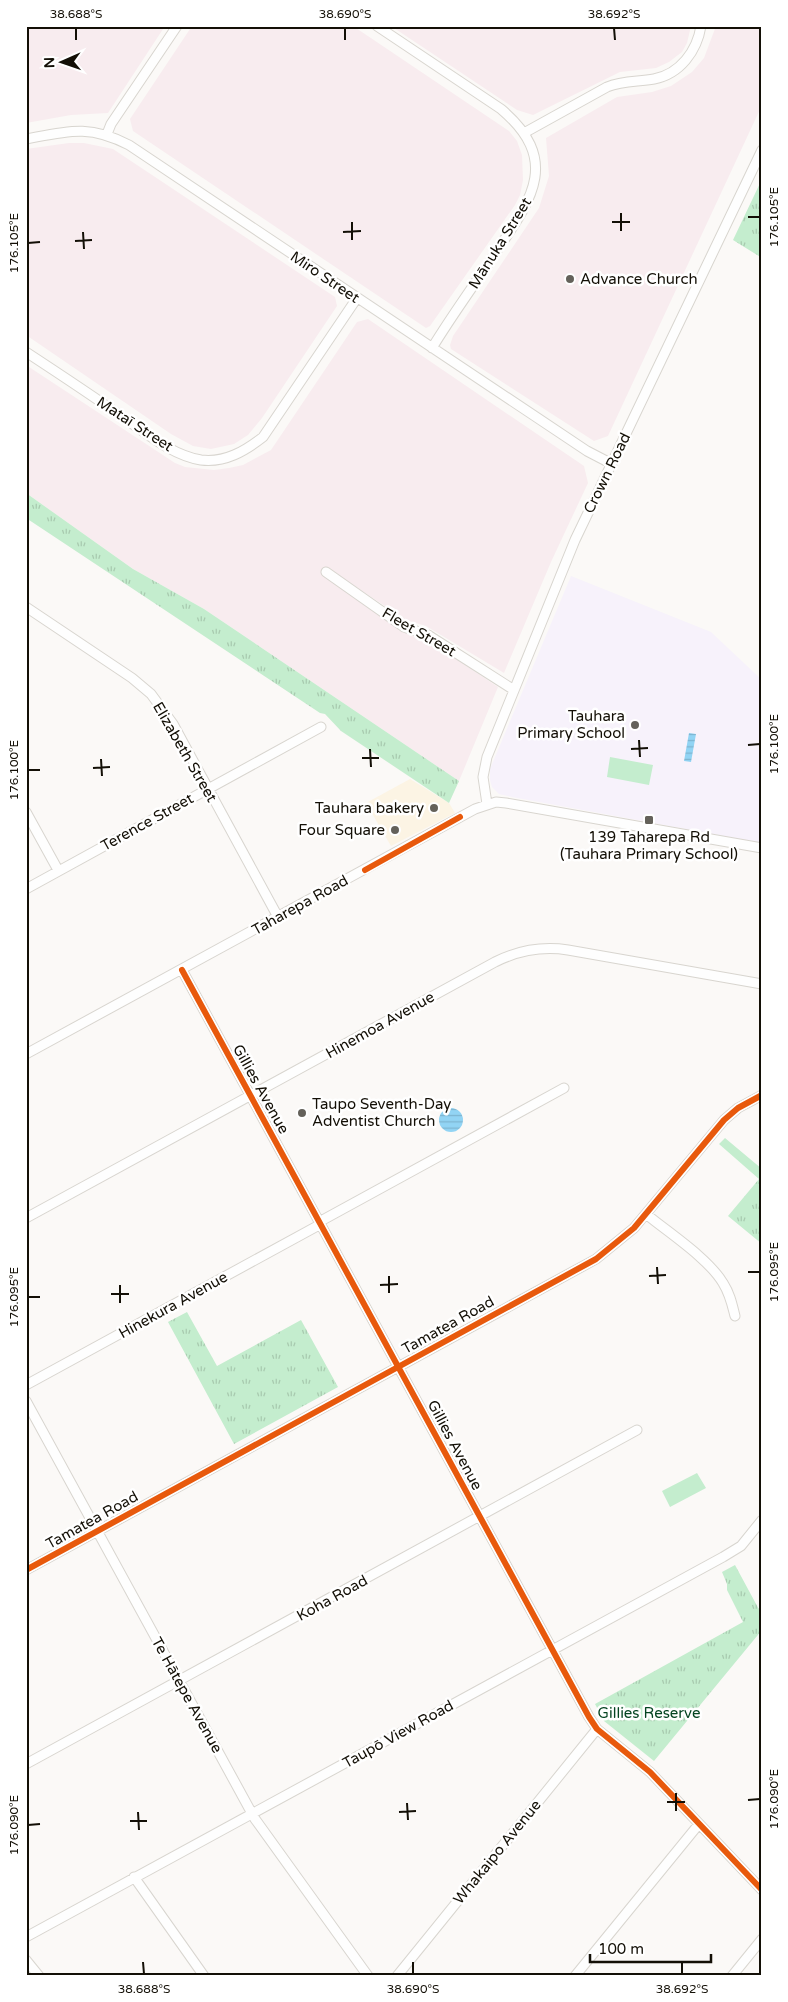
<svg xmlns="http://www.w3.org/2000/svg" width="788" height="2002" font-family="'Varela Round',sans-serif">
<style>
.built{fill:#fcf4e4}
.industrial{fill:#f8ecef}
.education{fill:#f7f2fb}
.grass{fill:url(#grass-tufts)}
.pitch{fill:#c4edce}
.water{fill:url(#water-rules)}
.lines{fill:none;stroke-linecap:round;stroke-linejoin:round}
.minor-casing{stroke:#d8d5cf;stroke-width:11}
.minor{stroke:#fefefe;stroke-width:9}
.cycleway-casing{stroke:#fff;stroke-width:9}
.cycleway{stroke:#e8590c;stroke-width:6}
.ticks{fill:none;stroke:#130f06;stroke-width:2}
.poi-dot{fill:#64615a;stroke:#fff;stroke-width:2}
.labels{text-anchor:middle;stroke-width:5;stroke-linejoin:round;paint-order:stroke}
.street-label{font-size:15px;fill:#130f06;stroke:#fff}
.poi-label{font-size:15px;fill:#130f06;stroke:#fff;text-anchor:end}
.park-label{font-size:15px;fill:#044421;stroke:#fff}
.neatline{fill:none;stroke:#130f06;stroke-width:2}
.ticks-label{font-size:12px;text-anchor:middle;fill:#130f06}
</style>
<defs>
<pattern id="grass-tufts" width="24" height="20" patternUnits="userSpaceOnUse" patternTransform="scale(1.25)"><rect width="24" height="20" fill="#c4edce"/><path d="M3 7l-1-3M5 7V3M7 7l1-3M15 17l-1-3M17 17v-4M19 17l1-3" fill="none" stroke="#a8caaf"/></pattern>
<pattern id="water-rules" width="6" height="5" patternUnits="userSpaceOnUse" patternTransform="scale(1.25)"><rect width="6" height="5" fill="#92d4f4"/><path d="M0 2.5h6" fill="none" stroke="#7db5d0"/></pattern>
</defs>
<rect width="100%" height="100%" fill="#fbf9f7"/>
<path class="built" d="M 410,779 L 449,803 L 455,813 L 391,846 L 366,803 Z"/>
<path class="industrial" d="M 26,26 L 165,26 L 108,113 L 71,115 L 26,123 Z
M 192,26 L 353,26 L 509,131 L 517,141 L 522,155 L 523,180 L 520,195 L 515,205 L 430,326 L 426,328 L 133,131 L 130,119 Z
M 391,26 L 691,26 L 687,43 L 682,52 L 669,62 L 656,68 L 620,72 L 533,115 L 517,110 Z
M 716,26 L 762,26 L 762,105 L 608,436 L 594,441 L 451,349 L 450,345 L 453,336 L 539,208 L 549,176 L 546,138 L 617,97 L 652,92 L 671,86 L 692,72 L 704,58 Z
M 69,143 L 84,143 L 113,149 L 335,297 L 337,306 L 262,418 L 248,435 L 234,444 L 211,449 L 193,446 L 171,434 L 26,335 L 26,149 Z
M 368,319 L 584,466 L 588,483 L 551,562 L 504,673 L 426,626 L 406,620 L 326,567 L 321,573 L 402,632 L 426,639 L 498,687 L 459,781 L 204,609 L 133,569 L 26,493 L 26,365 L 175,463 L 185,467 L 214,470 L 229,468 L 243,465 L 271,450 L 357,322 Z"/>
<path class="education" d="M 571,576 L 711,632 L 762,680 L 762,843 L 512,797 L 499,794 L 492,787 L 490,780 L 490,769 Z"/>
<path class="grass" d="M 762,179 L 762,258 L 733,240 Z
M 26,493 L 133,569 L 204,609 L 459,781 L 449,803 L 341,731 L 325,714 L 320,713 L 26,518 Z
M 725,1138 L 762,1169 L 762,1244 L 728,1216 L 759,1179 L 719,1144 Z
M 187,1312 L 217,1366 L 301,1320 L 338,1387 L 234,1444 L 168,1322 Z
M 735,1565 L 762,1615 L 762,1630 L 654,1761 L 604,1721 L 595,1704 L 743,1622 L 727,1590 L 727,1584 L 722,1572 Z"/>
<path class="pitch" d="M 610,757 L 653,765 L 649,785 L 607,777 Z
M 697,1473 L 706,1488 L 670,1507 L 662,1491 Z"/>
<path class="water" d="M 689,733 L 696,734 L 691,762 L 684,761 Z
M439 1120a12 12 0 1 1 24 0a12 12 0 1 1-24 0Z"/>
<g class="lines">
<g class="minor-casing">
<path id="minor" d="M 377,26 L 501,109 C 561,160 532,199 496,252 C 475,284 452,315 432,348
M 524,133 L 607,87 C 623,80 638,82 654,79 C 680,74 697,51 701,26
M 107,134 L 111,124 L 177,26
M 26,139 C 68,131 89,124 129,145 L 587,451 L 612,464
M 26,352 C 58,373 90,394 121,416 C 145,432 171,455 201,460 C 225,463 245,451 263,437 L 357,298
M 326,572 L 404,627 L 428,635 L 514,690
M 26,607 L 132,678 L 151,694 L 173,724 L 278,917
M 487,804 L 483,777 L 487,757 L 575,540 L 762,150
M 26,812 L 58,870
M 26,889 L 321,727
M 182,970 L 589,1717 L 597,1729 L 650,1772 L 762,1890
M 26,1054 L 475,809 L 496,802 L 506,803 L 762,848
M 646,1214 C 669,1233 708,1258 723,1283 C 730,1294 732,1304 735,1316
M 26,1218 L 495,962 C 519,950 542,946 568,950 L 762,984
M 319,1222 L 564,1088
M 26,1385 L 321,1224
M 26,1401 L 255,1819 L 368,1976
M 26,1570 L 596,1259 L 634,1228 L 724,1120 L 738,1108 L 762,1095
M 26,1764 L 637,1430
M 134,1877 L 204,1976
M 26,1937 L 723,1557 L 741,1546 L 762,1520
M 26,1960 L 39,1976
M 397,1976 L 597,1729
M 575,1976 L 699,1824
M 732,1976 L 762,1939"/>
</g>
<use href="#minor" class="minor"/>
<g class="cycleway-casing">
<path id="cycleway" d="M 365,870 L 460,817
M 182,970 L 589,1717 L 597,1729 L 650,1772 L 762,1890
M 26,1570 L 596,1259 L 634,1228 L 724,1120 L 738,1108 L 762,1095"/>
</g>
<use href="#cycleway" class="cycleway"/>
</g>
<path class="ticks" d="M 76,28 L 76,40M 345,28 L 345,40M 614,28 L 615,40M 621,213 L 621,231M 748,217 L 760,217M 352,222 L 352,240M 612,222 L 630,222M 83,232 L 84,249M 343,232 L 361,231M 75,241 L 92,240M 28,243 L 40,242M 639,740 L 640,757M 748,745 L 760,744M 370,749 L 371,767M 631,749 L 648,748M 362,758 L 379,758M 101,759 L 102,776M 93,768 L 110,767M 28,770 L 40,770M 657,1267 L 658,1284M 748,1272 L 760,1272M 389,1276 L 389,1293M 649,1276 L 666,1275M 120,1285 L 120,1303M 380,1285 L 398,1284M 111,1294 L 129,1294M 28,1297 L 40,1297M 676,1793 L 676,1811M 748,1800 L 760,1799M 667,1802 L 685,1802M 407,1803 L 408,1820M 138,1812 L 139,1830M 399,1812 L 416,1811M 130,1821 L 147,1821M 28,1825 L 40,1824M 143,1962 L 144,1974M 413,1962 L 413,1974M 682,1962 L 682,1974"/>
<g class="poi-dot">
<circle cx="570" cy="279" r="5"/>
<circle cx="635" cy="725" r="5"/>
<circle cx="434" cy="808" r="5"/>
<rect x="644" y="815" width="10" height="10" rx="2.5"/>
<circle cx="395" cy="830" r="5"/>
<circle cx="302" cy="1113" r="5"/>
</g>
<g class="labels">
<g class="street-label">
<text transform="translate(500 243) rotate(-58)" y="5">Mānuka Street</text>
<text transform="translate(325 277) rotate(34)" y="5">Miro Street</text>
<text transform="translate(135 424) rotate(33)" y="5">Mataī Street</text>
<text transform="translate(607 473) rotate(-64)" y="5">Crown Road</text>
<text transform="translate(419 632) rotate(30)" y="5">Fleet Street</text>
<text transform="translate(185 752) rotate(60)" y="5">Elizabeth Street</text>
<text transform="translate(147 822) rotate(-29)" y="5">Terence Street</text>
<text transform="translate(300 905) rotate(-29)" y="5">Taharepa Road</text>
<text transform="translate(380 1025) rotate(-29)" y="5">Hinemoa Avenue</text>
<text transform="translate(261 1089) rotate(61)" y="5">Gillies Avenue</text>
<text transform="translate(173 1305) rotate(-29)" y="5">Hinekura Avenue</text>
<text transform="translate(448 1325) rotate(-29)" y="5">Tamatea Road</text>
<text transform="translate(455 1445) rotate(62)" y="5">Gillies Avenue</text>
<text transform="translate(92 1520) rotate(-29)" y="5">Tamatea Road</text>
<text transform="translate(332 1598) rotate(-29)" y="5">Koha Road</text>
<text transform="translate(187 1695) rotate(61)" y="5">Te Hātepe Avenue</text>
<text transform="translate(398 1734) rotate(-29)" y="5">Taupō View Road</text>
<text transform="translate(497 1852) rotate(-51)" y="5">Whakaipo Avenue</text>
</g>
<g class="poi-label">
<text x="580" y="284" text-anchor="start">Advance Church</text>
<text x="625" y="721">Tauhara<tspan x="625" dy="17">Primary School</tspan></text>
<text x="424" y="813">Tauhara bakery</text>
<text x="385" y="835">Four Square</text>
<text x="649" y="842" text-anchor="middle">139 Taharepa Rd<tspan x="649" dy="17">(Tauhara Primary School)</tspan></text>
<text x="312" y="1109" text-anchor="start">Taupo Seventh-Day<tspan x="312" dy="17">Adventist Church</tspan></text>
</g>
<g class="park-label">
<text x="649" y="1718">Gillies Reserve</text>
</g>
</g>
<rect width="788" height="2002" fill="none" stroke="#ffffff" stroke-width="55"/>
<g transform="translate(62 62) rotate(268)" stroke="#ffffff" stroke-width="4" paint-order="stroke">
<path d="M0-4L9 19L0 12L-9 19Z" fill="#130f06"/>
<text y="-8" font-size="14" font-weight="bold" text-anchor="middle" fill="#130f06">N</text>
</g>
<path d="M590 1954v8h121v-8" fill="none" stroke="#130f06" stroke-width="2.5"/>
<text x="598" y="1954" font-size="15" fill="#130f06" stroke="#ffffff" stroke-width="4" paint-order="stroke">100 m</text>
<rect x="28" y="28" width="732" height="1946" class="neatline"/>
<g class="ticks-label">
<text x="76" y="18">38.688°S</text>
<text x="345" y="18">38.690°S</text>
<text x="614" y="18">38.692°S</text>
<text transform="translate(774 217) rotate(-90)" y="4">176.105°E</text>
<text transform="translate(14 243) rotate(-90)" y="4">176.105°E</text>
<text transform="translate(774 744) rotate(-90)" y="4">176.100°E</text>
<text transform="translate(14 770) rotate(-90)" y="4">176.100°E</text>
<text transform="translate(774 1272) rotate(-90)" y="4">176.095°E</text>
<text transform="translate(14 1297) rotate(-90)" y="4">176.095°E</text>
<text transform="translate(774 1799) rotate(-90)" y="4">176.090°E</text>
<text transform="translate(14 1825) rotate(-90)" y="4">176.090°E</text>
<text x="144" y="1993">38.688°S</text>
<text x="413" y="1993">38.690°S</text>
<text x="682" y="1993">38.692°S</text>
</g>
</svg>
